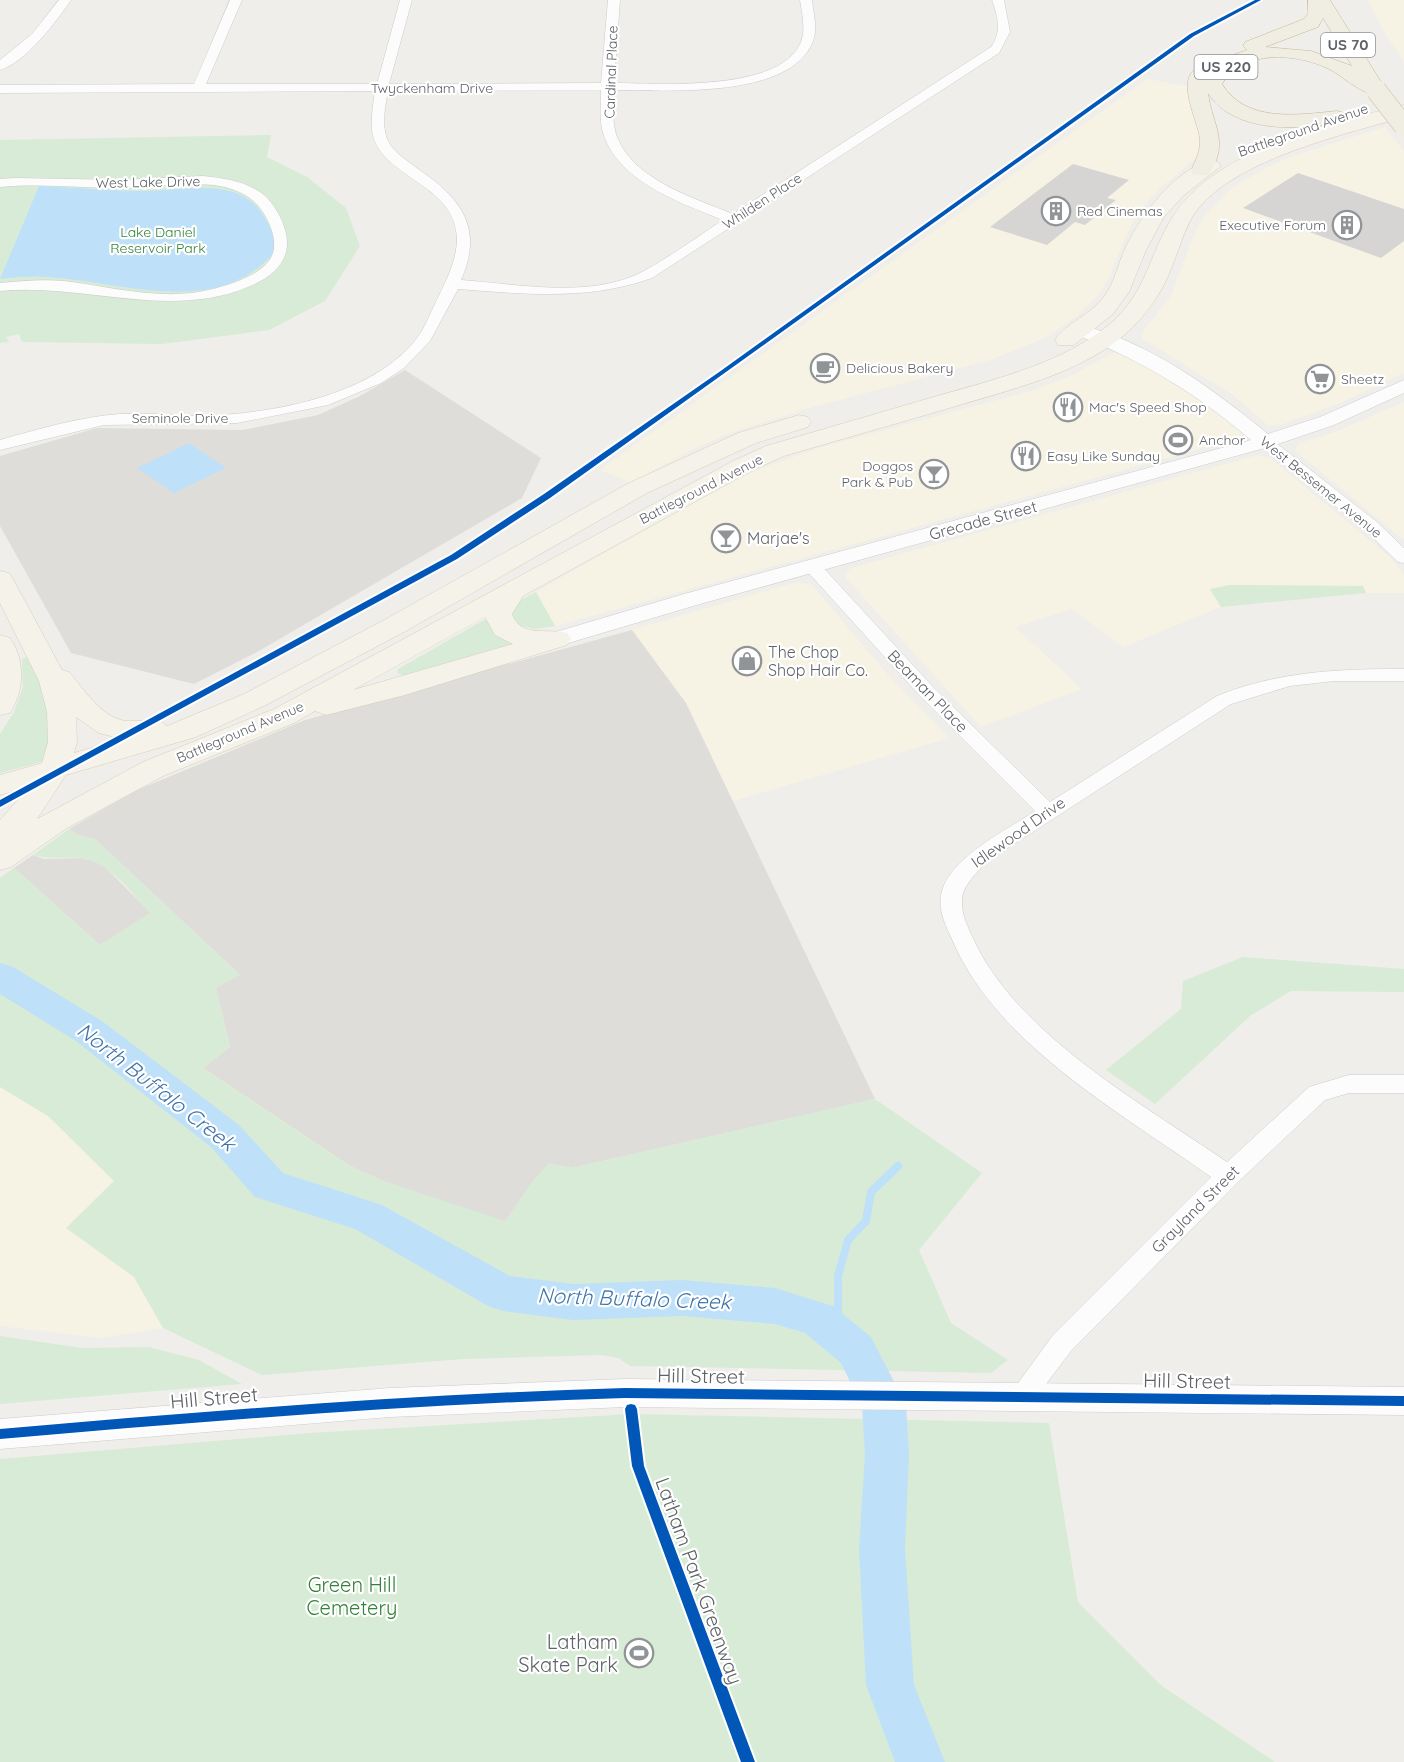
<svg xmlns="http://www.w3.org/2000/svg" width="1404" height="1762" font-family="Quicksand,sans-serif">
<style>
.commercial{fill:#f7f3e4}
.industrial{fill:#dfddda}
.green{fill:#d8ebd6}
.water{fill:#bfe0f9}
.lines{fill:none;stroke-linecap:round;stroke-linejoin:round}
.stream{stroke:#bfe0f9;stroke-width:8}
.river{fill:#bfe0f9;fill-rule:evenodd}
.building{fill:#d6d5d3}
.minor-casing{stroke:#cbcccc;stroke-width:1}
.tertiary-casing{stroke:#cbcccc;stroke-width:1}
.primary-casing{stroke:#d7ceb8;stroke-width:1}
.motorway-casing{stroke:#c8b996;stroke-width:1}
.minor{fill:#fdfcfc;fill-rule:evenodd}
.tertiary{fill:#fdfcfc;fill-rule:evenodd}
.primary{fill:#f4f2e9;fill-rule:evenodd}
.motorway{fill:#f0ede3;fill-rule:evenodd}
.motorway-bridge-casing{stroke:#c8b996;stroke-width:21;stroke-linecap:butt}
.motorway-bridge{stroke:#f0ede3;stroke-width:20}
.cycleway-casing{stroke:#fff;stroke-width:4}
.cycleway{fill:#0057b8;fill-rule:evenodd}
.labels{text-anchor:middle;stroke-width:4.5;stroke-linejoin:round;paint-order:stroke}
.far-street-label{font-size:14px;fill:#5f6368;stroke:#fff}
.far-poi-label{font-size:14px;fill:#5f6368;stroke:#fff;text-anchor:start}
.far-park-label{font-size:14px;fill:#348238;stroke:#fff}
.shield{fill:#fff;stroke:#8f9295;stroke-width:1.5}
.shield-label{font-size:15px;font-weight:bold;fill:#5f6368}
.street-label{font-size:16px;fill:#5f6368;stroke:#fff}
.poi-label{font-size:16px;fill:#5f6368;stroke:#fff;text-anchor:start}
.near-street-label{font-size:20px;fill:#5f6368;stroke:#fff}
.near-park-label{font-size:20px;fill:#348238;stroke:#fff}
.near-poi-label{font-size:20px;fill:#5f6368;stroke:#fff;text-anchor:end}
.near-water-label{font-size:21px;font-style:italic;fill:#4174aa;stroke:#fff}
</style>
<rect width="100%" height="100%" fill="#efeeea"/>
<path class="commercial" d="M 1368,0 L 1404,0 L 1404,62 L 1383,30 Z
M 1147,79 L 1192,87 L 1205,139 L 1201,154 L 1159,189 L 1141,209 L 1130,227 L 1108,279 L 1099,294 L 1078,315 L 1047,337 L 990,360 L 809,408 L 729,433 L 689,451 L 631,483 L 600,470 Z
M 1385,127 L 1404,152 L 1404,373 L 1340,403 L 1277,426 L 1268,425 L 1232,394 L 1143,339 L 1141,334 L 1171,296 L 1195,232 L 1203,218 L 1232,188 L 1267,167 L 1293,156 Z
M 1114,352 L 1121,353 L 1190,391 L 1237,429 L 1241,433 L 1240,438 L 555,626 L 536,592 L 731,482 L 770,465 L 829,445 L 1031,391 L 1071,376 Z
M 1404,402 L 1404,540 L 1297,452 L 1296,448 L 1300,443 L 1338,431 Z
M 1258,455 L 1270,458 L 1392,559 L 1404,575 L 1404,593 L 1366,593 L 1363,586 L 1229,585 L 1210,589 L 1221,607 L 1123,647 L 1072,609 L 1015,627 L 1082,689 L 981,727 L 847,579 L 845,574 L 851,568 Z
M 797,582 L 812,585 L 888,675 L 949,738 L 733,801 L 686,703 L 632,630 Z
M 0,1087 L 48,1116 L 114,1181 L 67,1228 L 134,1277 L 163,1328 L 100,1338 L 0,1326 Z"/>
<path class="industrial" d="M 405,370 L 541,458 L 522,498 L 257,652 L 194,684 L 71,653 L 0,526 L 0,456 L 97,428 L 243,430 L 318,415 L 360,396 Z
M 632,630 L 686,703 L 875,1099 L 572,1168 L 549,1164 L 533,1181 L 505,1222 L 383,1181 L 350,1166 L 203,1068 L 230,1047 L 216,988 L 239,974 L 95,839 L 77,835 L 69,829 L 135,791 L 305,720 Z
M 33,855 L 44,859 L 81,858 L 101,863 L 151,913 L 100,945 L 14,868 Z"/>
<path class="green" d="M 271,135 L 267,157 L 307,177 L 346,208 L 360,246 L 325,301 L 269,330 L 162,344 L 22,342 L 19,334 L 6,337 L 9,342 L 0,343 L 0,140 Z
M 1229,585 L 1363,586 L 1366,593 L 1221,607 L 1210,589 Z
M 536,592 L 555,626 L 534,629 L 515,624 L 510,611 L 515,603 Z
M 484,620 L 487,620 L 497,635 L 515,644 L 404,675 L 397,673 L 398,669 Z
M 28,657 L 42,684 L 52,724 L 45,761 L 0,773 L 0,734 L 14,712 L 23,687 L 22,659 Z
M 69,829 L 77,835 L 95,839 L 240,975 L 216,988 L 230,1047 L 203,1068 L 350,1166 L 383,1181 L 505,1221 L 533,1181 L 549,1163 L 572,1168 L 875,1099 L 982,1173 L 919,1250 L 951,1323 L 1008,1360 L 991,1373 L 630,1366 L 618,1358 L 601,1355 L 463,1359 L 262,1375 L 163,1328 L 134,1277 L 66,1228 L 114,1181 L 48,1116 L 0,1087 L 0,878 L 14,868 L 100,945 L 150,913 C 132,893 109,861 80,858 C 64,856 49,860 33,855 Z
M 1243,957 L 1404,969 L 1404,992 L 1291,991 L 1250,1016 L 1155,1104 L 1106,1070 L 1181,1009 L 1183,981 Z
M 0,1336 L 82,1348 L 149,1347 L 199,1360 L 242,1384 L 0,1404 Z
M 632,1414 L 1049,1423 L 1078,1602 L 1162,1686 L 1275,1762 L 0,1762 L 0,1459 L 310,1433 Z"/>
<path class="water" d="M 39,186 C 73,187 106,191 140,191 C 182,192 242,173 266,220 C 273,232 276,240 273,254 C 213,319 122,281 46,277 C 30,276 15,277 0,279 Z
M 189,443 L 226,468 L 174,493 L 137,468 Z"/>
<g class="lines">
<path class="stream" d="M 856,1350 L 838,1313 L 838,1276 L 848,1240 L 866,1221 L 871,1192 L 898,1166"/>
<path class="river" d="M 0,963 L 13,967 L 102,1021 L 239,1125 L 283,1173 L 382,1205 L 510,1276 L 573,1284 L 682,1280 L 775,1288 L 833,1306 L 871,1337 L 906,1405 L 909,1454 L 905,1549 L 914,1685 L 945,1762 L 895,1762 L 866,1685 L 859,1549 L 865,1454 L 862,1406 L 841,1363 L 805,1333 L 775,1324 L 682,1316 L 573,1320 L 503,1311 L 488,1306 L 355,1229 L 255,1197 L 211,1147 L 76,1041 L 0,994 Z"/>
</g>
<path class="building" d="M 1073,164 L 1129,180 L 1107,198 L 1116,200 L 1085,225 L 1075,222 L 1047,245 L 990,227 Z
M 1298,173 L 1404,209 L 1404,241 L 1381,258 L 1243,208 Z"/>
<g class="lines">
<g class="minor-casing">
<path id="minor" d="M 59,0 L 71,0 C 56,22 26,62 0,70 L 0,60 L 32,34 Z
M 230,0 L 242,0 L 206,84 L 377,84 L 400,0 L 412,0 L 389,84 L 601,83 L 608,0 L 620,0 L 614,83 C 658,83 780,93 801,42 C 806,29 802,13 800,0 L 812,0 C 813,13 818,28 813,41 C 791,100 664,90 613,90 C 613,105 612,123 617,137 C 634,180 694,198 733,214 L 991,47 C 1002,32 998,17 992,0 L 1004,0 L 1010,32 L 999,53 L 652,278 C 587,301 525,294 458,289 L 430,341 L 404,368 L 381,383 L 328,405 L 237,423 L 104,425 L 0,450 L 0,440 C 39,429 79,417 120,414 C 147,412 174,416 201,416 C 270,414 368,397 414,342 C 423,332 428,318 434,306 C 444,284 457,263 457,238 C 455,184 385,179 373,136 C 370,122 373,106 375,91 L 0,93 L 0,85 L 194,84 ZM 601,90 C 601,105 599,122 604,136 C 621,183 681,203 723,220 C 697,237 670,257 642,272 C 589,299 518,284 461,280 C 484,228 461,198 418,169 C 408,161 394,153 388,141 C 381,126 385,107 388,91 Z
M 203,176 C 222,178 244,181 260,192 C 269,198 275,207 280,217 C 297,251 282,273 248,287 C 168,320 83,283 0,291 L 0,283 C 21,281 42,279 64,281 C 112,287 165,302 213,289 C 233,284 272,272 274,248 C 275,239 272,229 268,221 C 244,167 169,188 123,188 C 82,188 41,183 0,187 L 0,179 L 15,178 L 123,180 Z
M 1265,437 L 1271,439 L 1377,522 L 1404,548 L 1404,563 L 1398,562 L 1365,530 L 1259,445 L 1257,442 L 1259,439 Z
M 813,562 L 819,563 L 933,687 L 1050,802 L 1217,696 C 1279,671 1339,669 1404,669 L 1404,681 L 1334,681 L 1290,686 L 1231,704 L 986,862 C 977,873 963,885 962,899 C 961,912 966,923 971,934 C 1013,1032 1141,1103 1227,1162 L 1309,1087 L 1349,1075 L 1404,1075 L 1404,1093 L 1349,1093 L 1325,1100 L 1237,1183 L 1071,1351 L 1030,1405 L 1021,1409 L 1012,1405 L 1008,1397 L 1053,1335 L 1211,1177 C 1120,1112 995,1044 951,937 C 943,920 936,904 944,885 C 959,853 1007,830 1035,811 L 919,695 L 807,571 L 804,567 Z"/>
</g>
<g class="tertiary-casing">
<path id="tertiary" d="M 1080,325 C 1150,342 1213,389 1268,434 L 1320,417 L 1404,380 L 1404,393 L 1334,425 L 1272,446 L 700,604 L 565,644 L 549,644 L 546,639 L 549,634 L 684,594 L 1251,440 C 1197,394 1140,359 1074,334 L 1071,330 Z
M 625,1379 L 1404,1387 L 1404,1415 L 625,1407 L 390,1417 L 0,1449 L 0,1419 L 390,1388 Z"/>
</g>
<g class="primary-casing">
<path id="primary" d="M 1404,105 L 1404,117 C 1343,135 1225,161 1191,219 C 1182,236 1177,256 1169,274 C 1158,300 1139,324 1117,341 C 1070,376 1009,390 953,407 C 897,423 840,440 784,456 L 751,471 L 523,596 L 512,614 C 520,638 547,628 567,633 L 571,639 L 567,645 L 405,695 L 326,715 L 315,711 L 294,723 L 163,776 L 67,828 L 11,867 L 0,870 L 0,820 L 29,787 L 0,795 L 0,775 L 42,763 L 48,742 L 47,712 L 39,681 L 0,603 L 0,571 L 9,573 L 13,579 L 62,670 L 69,672 C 83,688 99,714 121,720 C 135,724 156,715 167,726 L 244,694 L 386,619 L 629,483 L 738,433 L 799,415 L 808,417 L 811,422 L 808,427 L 756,443 L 647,493 L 406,631 L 264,706 L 196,737 L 66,775 L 37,819 L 143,762 L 274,709 L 733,461 L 766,446 C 823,429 880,413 937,396 C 992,380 1053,366 1101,331 C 1147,297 1145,262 1172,218 C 1213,150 1331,123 1404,105 ZM 485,617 L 495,635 L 513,644 L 353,690 ZM 76,717 L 99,733 L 122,739 L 74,753 L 77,742 Z
M 1211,160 L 1218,162 L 1221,166 L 1183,196 L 1164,217 L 1146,250 L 1129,292 L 1113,314 L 1074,345 L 1058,345 L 1055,340 C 1066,323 1090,315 1103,298 C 1114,284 1117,267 1124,251 C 1138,218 1175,169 1211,160 Z
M 0,635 L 10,638 C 25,660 25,690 10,713 L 0,715 Z"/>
</g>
<g class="motorway-casing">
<path id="motorway" d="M 1308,0 L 1330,0 L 1386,90 L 1383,94 C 1365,99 1345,77 1329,69 C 1297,53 1242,49 1222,84 C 1246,123 1297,115 1337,111 L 1344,113 L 1347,117 L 1344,121 C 1303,131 1233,134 1208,93 C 1212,125 1231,143 1208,175 L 1194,175 L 1191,171 C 1195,161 1201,151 1200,139 C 1198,120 1172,74 1202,66 L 1211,70 L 1225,58 L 1247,50 L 1243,46 L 1245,42 L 1304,19 L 1308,14 ZM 1323,18 L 1352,66 L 1311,51 L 1265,47 L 1318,27 Z"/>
</g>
<use href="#minor" class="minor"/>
<use href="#tertiary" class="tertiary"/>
<use href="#primary" class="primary"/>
<use href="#motorway" class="motorway"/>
<g class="motorway-bridge-casing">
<path id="motorway-bridge" d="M 1376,90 L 1404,126"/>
</g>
<use href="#motorway-bridge" class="motorway-bridge"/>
<g class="cycleway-casing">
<path id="cycleway" d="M 1255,0 L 1261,0 L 1194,36 L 726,372 L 550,498 L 457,559 L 0,807 L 0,800 L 451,555 L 544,494 L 722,370 L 1190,34 Z
M 625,1388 L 1404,1396 L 1404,1406 L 625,1398 C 416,1404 208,1421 0,1439 L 0,1429 C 208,1411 416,1394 625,1388 Z
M 631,1404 L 635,1405 L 637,1409 L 644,1466 L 755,1762 L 741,1762 L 632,1466 L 625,1409 L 627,1405 Z"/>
</g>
<use href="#cycleway" class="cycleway"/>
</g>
<defs>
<g id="building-ring" transform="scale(1.5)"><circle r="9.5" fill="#fff" stroke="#919496" stroke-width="1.5"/><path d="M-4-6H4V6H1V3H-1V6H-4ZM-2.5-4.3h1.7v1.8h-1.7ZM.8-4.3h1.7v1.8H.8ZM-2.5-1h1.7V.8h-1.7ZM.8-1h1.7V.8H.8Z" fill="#919496"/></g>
<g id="cafe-ring" transform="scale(1.5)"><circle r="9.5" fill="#fff" stroke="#919496" stroke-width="1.5"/><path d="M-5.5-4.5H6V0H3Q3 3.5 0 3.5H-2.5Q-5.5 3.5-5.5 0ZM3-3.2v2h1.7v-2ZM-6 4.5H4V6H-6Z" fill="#919496"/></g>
<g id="supermarket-ring" transform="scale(1.5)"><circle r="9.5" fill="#fff" stroke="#919496" stroke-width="1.5"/><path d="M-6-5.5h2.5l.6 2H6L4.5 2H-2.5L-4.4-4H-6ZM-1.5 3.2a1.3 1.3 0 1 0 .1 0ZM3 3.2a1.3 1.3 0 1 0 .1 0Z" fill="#919496"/></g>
<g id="restaurant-ring" transform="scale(1.5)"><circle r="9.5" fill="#fff" stroke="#919496" stroke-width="1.5"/><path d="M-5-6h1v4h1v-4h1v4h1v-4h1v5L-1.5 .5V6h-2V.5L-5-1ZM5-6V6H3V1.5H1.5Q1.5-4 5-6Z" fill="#919496"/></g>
<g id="stadium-ring" transform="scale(1.5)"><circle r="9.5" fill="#fff" stroke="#919496" stroke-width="1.5"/><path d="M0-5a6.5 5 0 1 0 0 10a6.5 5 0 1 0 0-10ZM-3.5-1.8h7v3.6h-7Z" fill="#919496"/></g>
<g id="bar-ring" transform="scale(1.5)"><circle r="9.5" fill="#fff" stroke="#919496" stroke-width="1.5"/><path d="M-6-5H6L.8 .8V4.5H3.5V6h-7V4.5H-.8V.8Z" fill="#919496"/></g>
<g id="shop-ring" transform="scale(1.5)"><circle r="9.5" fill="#fff" stroke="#919496" stroke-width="1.5"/><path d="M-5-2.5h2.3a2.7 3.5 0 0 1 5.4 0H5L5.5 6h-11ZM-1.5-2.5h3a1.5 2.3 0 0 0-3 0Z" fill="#919496"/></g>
</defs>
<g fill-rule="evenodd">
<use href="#building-ring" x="1056" y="211"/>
<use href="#building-ring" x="1347" y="225"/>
<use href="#cafe-ring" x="825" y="368"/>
<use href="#supermarket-ring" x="1320" y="379"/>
<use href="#restaurant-ring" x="1068" y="407"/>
<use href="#stadium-ring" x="1178" y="440"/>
<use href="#restaurant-ring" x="1026" y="456"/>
<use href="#bar-ring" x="934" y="474"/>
<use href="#bar-ring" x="726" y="538"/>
<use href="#shop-ring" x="747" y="661"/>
<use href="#stadium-ring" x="639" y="1653"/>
</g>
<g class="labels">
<g class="far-street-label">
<text transform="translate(611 72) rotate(-88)" y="5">Cardinal Place</text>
<text x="432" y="93">Twyckenham Drive</text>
<text transform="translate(1303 130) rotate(-19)" y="5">Battleground Avenue</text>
<text transform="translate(148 182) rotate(-1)" y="5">West Lake Drive</text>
<text transform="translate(762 201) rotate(-33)" y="5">Whilden Place</text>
<text x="180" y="423">Seminole Drive</text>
<text transform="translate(1321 487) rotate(39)" y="5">West Bessemer Avenue</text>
<text transform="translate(701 489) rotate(-27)" y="5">Battleground Avenue</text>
<text transform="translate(240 732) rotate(-23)" y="5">Battleground Avenue</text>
</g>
<g class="far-poi-label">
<text x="1077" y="216">Red Cinemas</text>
<text x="1326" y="230" text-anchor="end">Executive Forum</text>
<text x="846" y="373">Delicious Bakery</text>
<text x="1341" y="384">Sheetz</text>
<text x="1089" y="412">Mac's Speed Shop</text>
<text x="1199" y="445">Anchor</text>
<text x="1047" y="461">Easy Like Sunday</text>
<text x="913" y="471" text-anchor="end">Doggos<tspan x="913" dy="16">Park &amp; Pub</tspan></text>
</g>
<g class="far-park-label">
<text x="158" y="237">Lake Daniel<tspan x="158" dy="16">Reservoir Park</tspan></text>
</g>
<g class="shield">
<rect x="1321" y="33" width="54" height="24" rx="4.5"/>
<rect x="1194.5" y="55" width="63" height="24" rx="4.5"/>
</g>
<g class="shield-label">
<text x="1348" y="50">US 70</text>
<text x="1226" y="72">US 220</text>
</g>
<g class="street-label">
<text transform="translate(983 520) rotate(-15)" y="6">Grecade Street</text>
<text transform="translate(928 691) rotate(46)" y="6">Beaman Place</text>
<text transform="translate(1018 832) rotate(-35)" y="6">Idlewood Drive</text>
<text transform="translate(1195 1209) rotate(-45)" y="6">Grayland Street</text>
</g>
<g class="poi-label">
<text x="747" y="544">Marjae's</text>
<text x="768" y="658">The Chop<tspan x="768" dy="18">Shop Hair Co.</tspan></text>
</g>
<g class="near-street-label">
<text transform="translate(701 1376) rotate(1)" y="7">Hill Street</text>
<text transform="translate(1187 1381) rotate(1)" y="7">Hill Street</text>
<text transform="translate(214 1398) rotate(-5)" y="7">Hill Street</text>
<text transform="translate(699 1581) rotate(70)" y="7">Latham Park Greenway</text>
</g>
<g class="near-park-label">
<text x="352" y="1592">Green Hill<tspan x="352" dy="23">Cemetery</tspan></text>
</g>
<g class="near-poi-label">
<text x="618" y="1649">Latham<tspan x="618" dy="23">Skate Park</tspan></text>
</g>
<g class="near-water-label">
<text transform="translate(156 1087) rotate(38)" y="7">North Buffalo Creek</text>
<text transform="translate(634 1299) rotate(2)" y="7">North Buffalo Creek</text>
</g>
</g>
</svg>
